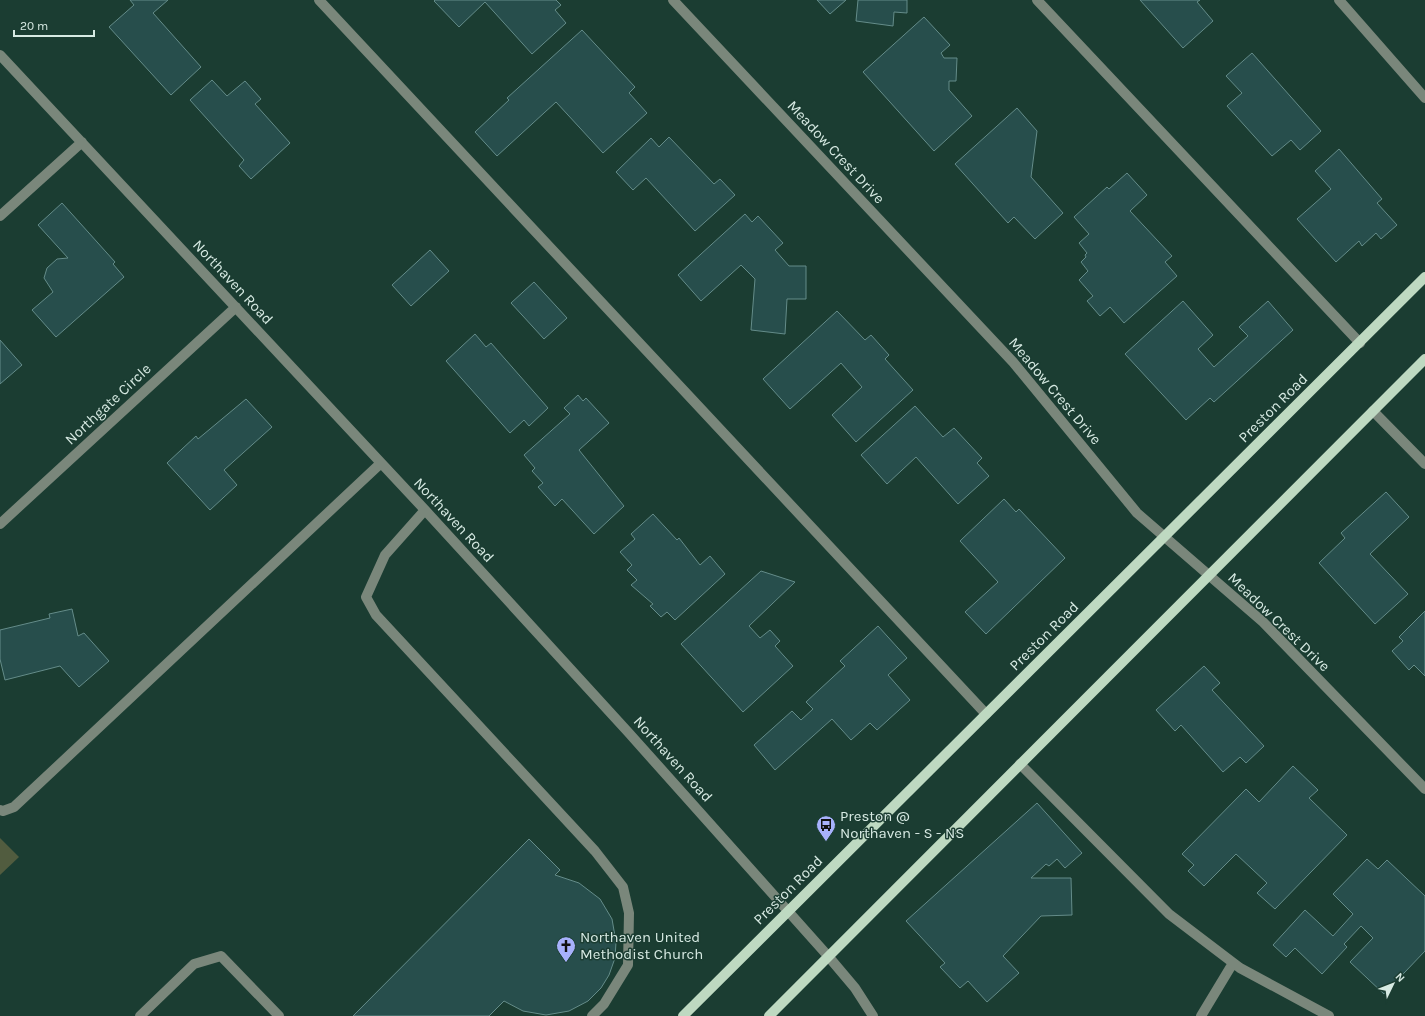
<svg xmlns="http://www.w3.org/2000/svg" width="1425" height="1016" font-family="Karla,sans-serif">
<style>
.green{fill:#515c3f}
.building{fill:#274e4c;stroke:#648c89}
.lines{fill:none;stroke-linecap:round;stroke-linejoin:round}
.minor{stroke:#7a877b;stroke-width:10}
.major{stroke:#bed9c1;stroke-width:10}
.labels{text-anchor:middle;stroke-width:3;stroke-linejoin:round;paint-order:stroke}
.street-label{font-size:15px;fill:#d7eae3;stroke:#1b3d32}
.poi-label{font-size:15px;fill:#d7eae3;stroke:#1b3d32;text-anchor:start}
</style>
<rect width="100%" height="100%" fill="#1b3d32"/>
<path class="green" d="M 0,838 L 19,857 L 0,875 Z"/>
<path class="building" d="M 130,0 L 168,0 L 153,13 L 201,67 L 171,95 L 109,27 L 134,5 Z
M 435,0 L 556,0 L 561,5 L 555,10 L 566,23 L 532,54 L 485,2 L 459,27 L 434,1 Z
M 817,0 L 846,0 L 830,14 Z
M 858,0 L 907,0 L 907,13 L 894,12 L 893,26 L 856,21 Z
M 1140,0 L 1200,0 L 1197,2 L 1213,21 L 1183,48 Z
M 924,17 L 950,45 L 941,53 L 944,58 L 957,58 L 956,81 L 949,81 L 949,90 L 972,116 L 934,151 L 863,72 Z
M 582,30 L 635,87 L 629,93 L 647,113 L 603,153 L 556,102 L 497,156 L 475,132 L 509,100 L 507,98 Z
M 1252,53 L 1321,131 L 1300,150 L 1291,140 L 1272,156 L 1227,106 L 1242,93 L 1226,76 Z
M 212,80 L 227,96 L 245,81 L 261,99 L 255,104 L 290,143 L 251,179 L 239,166 L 244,160 L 190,100 Z
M 1017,108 L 1037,131 L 1031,177 L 1063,213 L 1035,239 L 1014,217 L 1008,223 L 955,164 Z
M 669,137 L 714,184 L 720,179 L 735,195 L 695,231 L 646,178 L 633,190 L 616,172 L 651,138 L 659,147 Z
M 1339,149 L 1382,199 L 1377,203 L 1397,225 L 1381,239 L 1376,233 L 1362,246 L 1359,241 L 1336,262 L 1297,219 L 1331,189 L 1315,171 Z
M 1127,173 L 1147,195 L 1130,211 L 1172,256 L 1165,262 L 1177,276 L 1124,323 L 1110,307 L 1100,316 L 1087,301 L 1093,296 L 1079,280 L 1088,271 L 1081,262 L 1086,257 L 1085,255 L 1087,253 L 1079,243 L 1089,234 L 1074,217 L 1107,187 L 1109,189 Z
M 62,203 L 115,262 L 113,264 L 124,277 L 56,337 L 32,310 L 53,292 L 44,278 L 47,268 L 57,259 L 68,258 L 38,225 Z
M 745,214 L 752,222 L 758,216 L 783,243 L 775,250 L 789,266 L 806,266 L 806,299 L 787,299 L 785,334 L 751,330 L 755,279 L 741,265 L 701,301 L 678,275 Z
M 430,250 L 449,271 L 411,306 L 392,285 Z
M 534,282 L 567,318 L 544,339 L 511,303 Z
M 1183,301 L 1213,335 L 1198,349 L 1214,367 L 1248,336 L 1239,327 L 1268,301 L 1293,330 L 1214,402 L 1210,398 L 1186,420 L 1125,354 Z
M 837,311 L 865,340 L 871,335 L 889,355 L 885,359 L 913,390 L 856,442 L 832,415 L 862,387 L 841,363 L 790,409 L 763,379 Z
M 475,334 L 486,347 L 491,343 L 548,408 L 529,426 L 524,420 L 510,433 L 446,361 Z
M 0,340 L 22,365 L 0,384 Z
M 578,395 L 583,401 L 586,398 L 609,423 L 579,450 L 624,506 L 594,534 L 562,499 L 555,506 L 538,487 L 543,483 L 532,471 L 535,468 L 524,455 L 570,414 L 564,408 Z
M 246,399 L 272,427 L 224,470 L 237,485 L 210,510 L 167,463 L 196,436 L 198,439 Z
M 915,406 L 943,437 L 954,428 L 982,458 L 977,463 L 989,476 L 958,504 L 916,457 L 887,484 L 861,455 Z
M 1386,492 L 1409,517 L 1370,554 L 1408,594 L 1375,624 L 1319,563 L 1345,538 L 1341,533 Z
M 1004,499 L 1016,512 L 1019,509 L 1065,558 L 986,634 L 965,612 L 998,582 L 960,541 Z
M 653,514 L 677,540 L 679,538 L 700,565 L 710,556 L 725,574 L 675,620 L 667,612 L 661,617 L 650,606 L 653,604 L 631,585 L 637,580 L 627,570 L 632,565 L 620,552 L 635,539 L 631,534 Z
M 761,571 L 795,582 L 749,626 L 760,638 L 770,630 L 780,641 L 775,646 L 793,666 L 743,712 L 681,644 Z
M 72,609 L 78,636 L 84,633 L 109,661 L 79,687 L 60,666 L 5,680 L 0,659 L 0,630 L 50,618 L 49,614 Z
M 1425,611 L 1425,676 L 1414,665 L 1409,670 L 1392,651 L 1403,641 L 1399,637 Z
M 878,626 L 907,658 L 888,675 L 910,700 L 877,730 L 870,723 L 851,740 L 832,719 L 775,770 L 754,745 L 792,711 L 801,720 L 813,709 L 806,702 L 845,666 L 840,661 Z
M 1204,666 L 1220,683 L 1212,690 L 1264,746 L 1246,763 L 1240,757 L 1223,772 L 1181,725 L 1175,731 L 1156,710 Z
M 1293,766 L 1318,790 L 1309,798 L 1347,835 L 1275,909 L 1257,893 L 1267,883 L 1236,854 L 1204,886 L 1188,871 L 1194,865 L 1182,854 L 1246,789 L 1259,802 Z
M 1037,803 L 1082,853 L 1065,868 L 1057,859 L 1049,866 L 1046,864 L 1031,878 L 1071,878 L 1072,915 L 1041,916 L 1003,956 L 1019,973 L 987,1002 L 968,981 L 960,988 L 940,967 L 945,963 L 906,921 Z
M 529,839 L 560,870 L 555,875 L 579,883 L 600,899 L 612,919 L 616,942 L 615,958 L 609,975 L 601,988 L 588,1001 L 569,1011 L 546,1015 L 523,1011 L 504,1001 L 489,1016 L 353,1016 Z
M 1367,859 L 1378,869 L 1387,860 L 1425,896 L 1425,951 L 1384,994 L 1350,962 L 1373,938 L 1361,926 L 1344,944 L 1347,947 L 1322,974 L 1295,948 L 1286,957 L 1273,945 L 1305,910 L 1333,936 L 1353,914 L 1333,894 Z"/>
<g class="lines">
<path class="minor" d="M 319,0 L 986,714
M 673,0 L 1013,362 L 1137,513 L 1263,622 L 1425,789
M 1037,0 L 1360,343
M 1339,0 L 1425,98
M 0,55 L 425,510 L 628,732 L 828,956 L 855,988 L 873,1016
M 0,216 L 82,142
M 1373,411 L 1425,464
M 425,510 L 385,555 L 366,597 L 376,615 L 595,851 L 623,887 L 629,913 L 628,965 L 604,1004 L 592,1016
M 0,524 L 236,307
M 1020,764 L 1169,914 L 1240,968 L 1329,1016
M 0,810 L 3,811 L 14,807 L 381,463
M 140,1016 L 194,964 L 221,956 L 279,1016
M 1201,1016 L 1233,963"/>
<path class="major" d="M 683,1016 L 1425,277
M 769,1016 L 1425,359"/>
</g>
<defs>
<g id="bus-pin" transform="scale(1)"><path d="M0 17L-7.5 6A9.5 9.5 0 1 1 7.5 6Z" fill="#a7b1fc" stroke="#1b3d32"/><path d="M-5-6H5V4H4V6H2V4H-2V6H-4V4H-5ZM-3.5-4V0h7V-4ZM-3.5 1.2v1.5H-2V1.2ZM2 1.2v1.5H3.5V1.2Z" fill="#111"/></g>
<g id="church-pin" transform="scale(1)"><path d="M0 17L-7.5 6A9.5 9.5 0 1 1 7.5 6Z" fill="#a7b1fc" stroke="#1b3d32"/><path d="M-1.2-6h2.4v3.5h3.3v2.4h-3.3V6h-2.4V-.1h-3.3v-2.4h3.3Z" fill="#111"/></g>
</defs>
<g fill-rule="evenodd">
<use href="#bus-pin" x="826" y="825"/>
<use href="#church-pin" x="566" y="946"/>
</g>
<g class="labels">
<g class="street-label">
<text transform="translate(836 152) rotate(47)" y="5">Meadow Crest Drive</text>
<text transform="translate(233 282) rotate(47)" y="5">Northaven Road</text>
<text transform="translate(1055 391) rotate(50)" y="5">Meadow Crest Drive</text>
<text transform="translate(108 404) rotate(-43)" y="5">Northgate Circle</text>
<text transform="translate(1273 408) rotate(-45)" y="5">Preston Road</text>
<text transform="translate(454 520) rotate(47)" y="5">Northaven Road</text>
<text transform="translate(1279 622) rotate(44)" y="5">Meadow Crest Drive</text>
<text transform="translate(1044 636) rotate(-45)" y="5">Preston Road</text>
<text transform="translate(673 759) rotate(48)" y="5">Northaven Road</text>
<text transform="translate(788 890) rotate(-45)" y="5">Preston Road</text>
</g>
<g class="poi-label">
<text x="840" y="821">Preston @<tspan x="840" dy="17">Northaven - S - NS</tspan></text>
<text x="580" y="942">Northaven United<tspan x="580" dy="17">Methodist Church</tspan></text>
</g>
</g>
<g transform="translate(1393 984) rotate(47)" stroke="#1b3d32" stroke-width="3" paint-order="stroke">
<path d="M0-3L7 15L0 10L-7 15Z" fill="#d7eae3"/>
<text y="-6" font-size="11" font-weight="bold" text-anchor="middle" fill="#d7eae3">N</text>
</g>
<path d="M14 30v6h80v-6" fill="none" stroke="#d7eae3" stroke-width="2"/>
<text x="20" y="30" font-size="12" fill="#d7eae3" stroke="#1b3d32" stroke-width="3" paint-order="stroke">20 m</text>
</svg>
